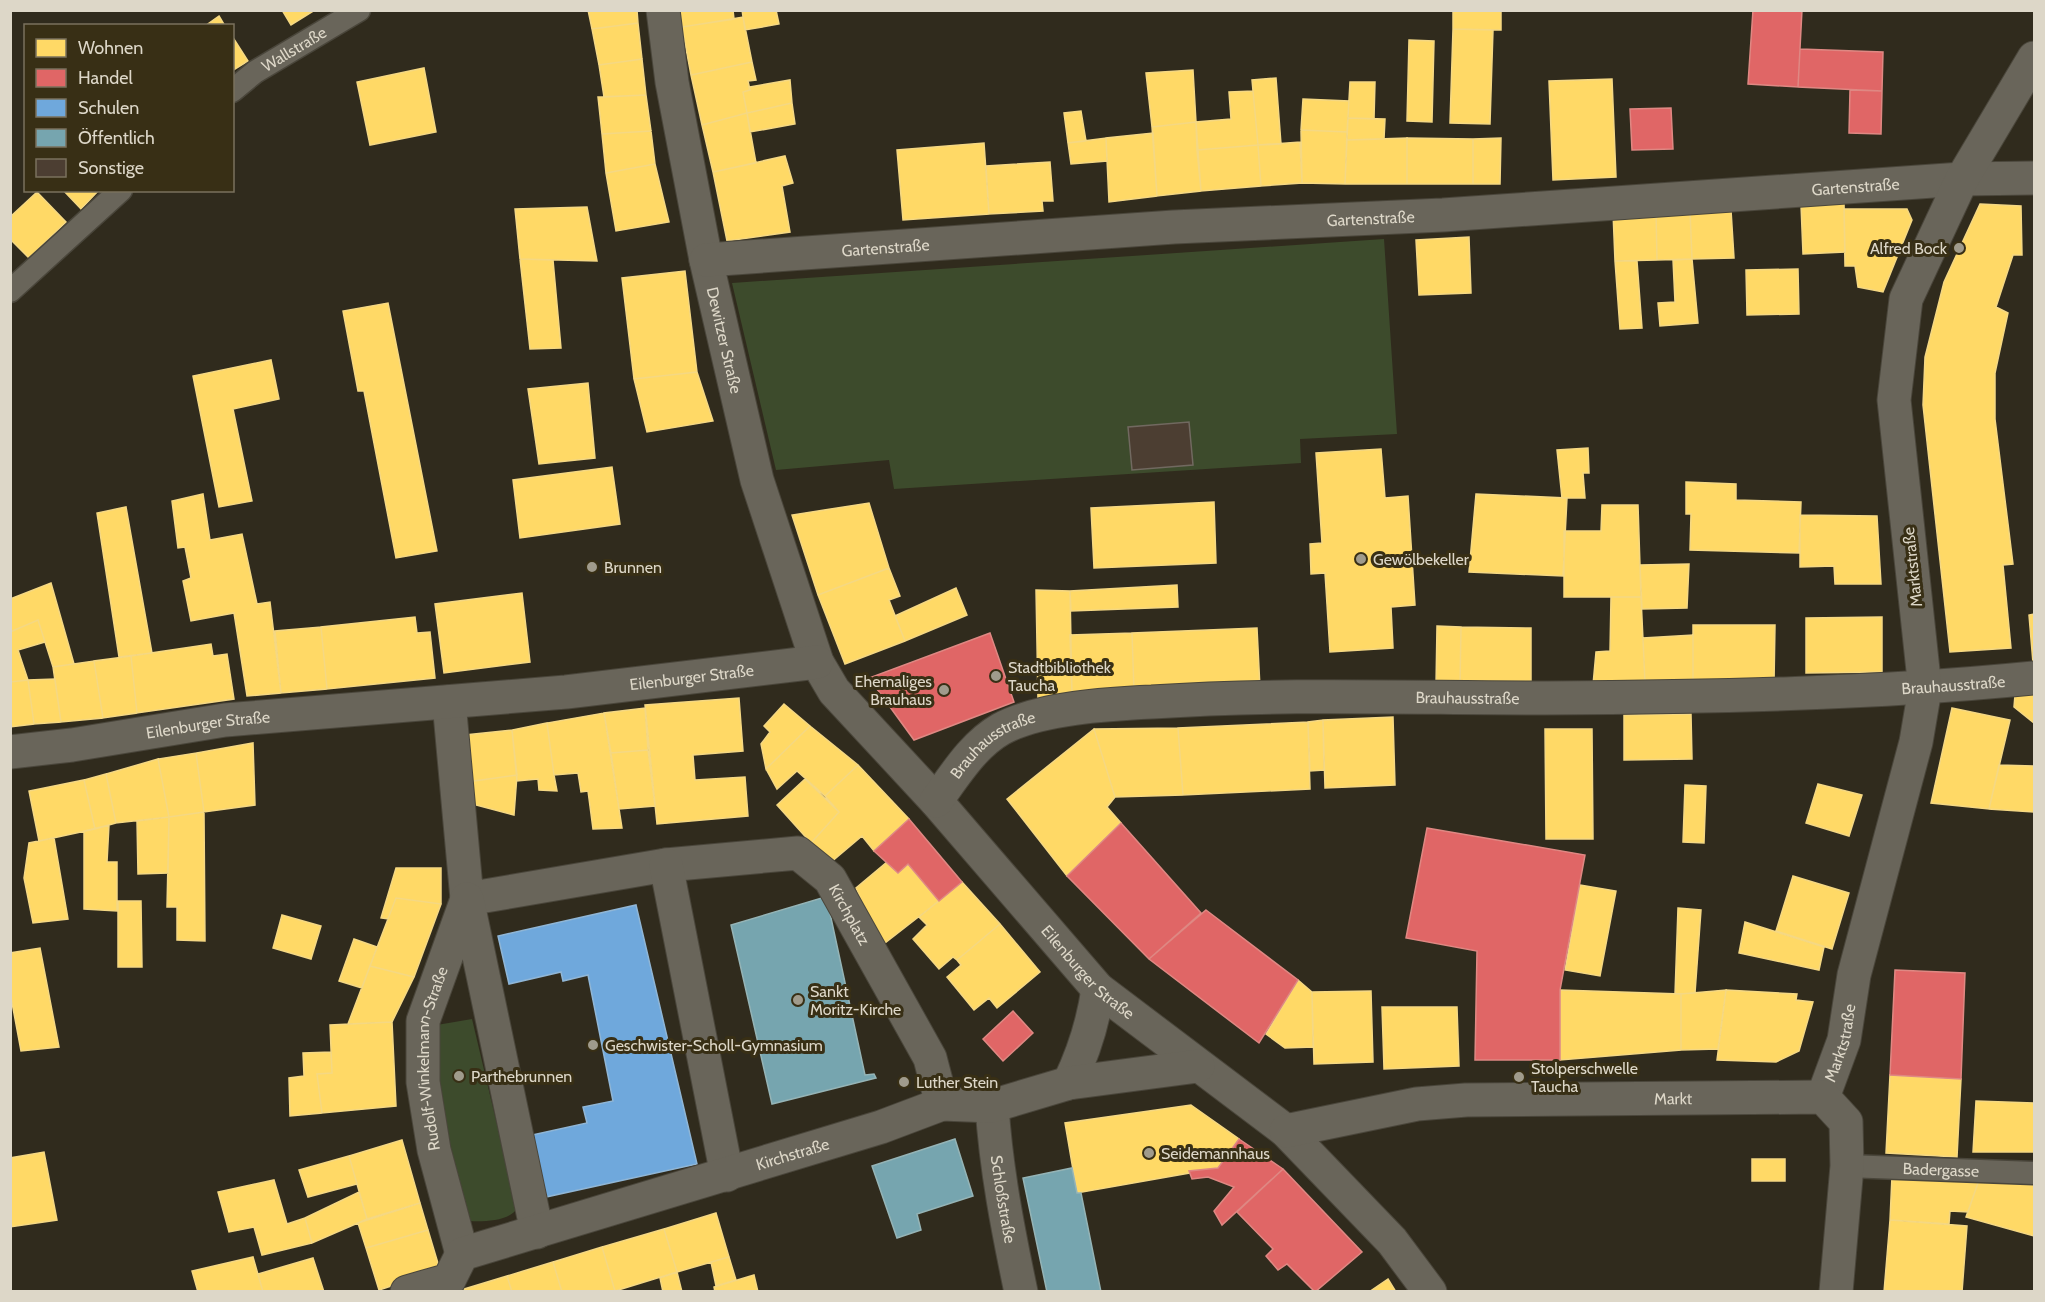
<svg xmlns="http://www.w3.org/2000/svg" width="2045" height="1302" font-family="Cabin,sans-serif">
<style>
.green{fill:#3d4b2c}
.homes{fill:#ffd966;stroke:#f5d883;stroke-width:1.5}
.shops{fill:#e06666;stroke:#df8883;stroke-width:1.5}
.schools{fill:#6fa8dc;stroke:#90b6d6;stroke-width:1.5}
.public{fill:#76a5af;stroke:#95b4b6;stroke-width:1.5}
.building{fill:#4c3e32;stroke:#716960;stroke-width:1.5}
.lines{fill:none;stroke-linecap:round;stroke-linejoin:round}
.lane-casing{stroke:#4a463b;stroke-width:25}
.street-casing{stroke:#4a463b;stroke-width:35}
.lane{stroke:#69655a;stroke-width:22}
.street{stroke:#69655a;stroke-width:33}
.poi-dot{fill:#a09b8c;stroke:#382f15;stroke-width:2}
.labels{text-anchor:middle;stroke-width:6;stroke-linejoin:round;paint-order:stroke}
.street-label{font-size:16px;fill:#ddd7c8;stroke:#382f15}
.poi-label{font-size:16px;fill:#ddd7c8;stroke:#382f15;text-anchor:start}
</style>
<rect width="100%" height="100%" fill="#302b1d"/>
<path class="green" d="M 1384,239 L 1397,434 L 1300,439 L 1301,463 L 894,489 L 889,460 L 776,470 L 732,283 Z
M 472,1019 L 515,1201 L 515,1211 C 506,1221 483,1222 470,1221 L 442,1126 L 431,1026 Z"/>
<path class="homes" d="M 282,10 L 315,10 L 291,25 Z
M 588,10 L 637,10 L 638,23 L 592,29 Z
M 680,10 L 733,10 L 734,19 L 682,27 Z
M 742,10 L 776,10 L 779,24 L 745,30 Z
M 1453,10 L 1501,10 L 1501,30 L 1453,29 Z
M 219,16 L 225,26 L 205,26 Z
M 743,17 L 752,62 L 691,75 L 682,27 Z
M 638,23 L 642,59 L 599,65 L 592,29 Z
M 1453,29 L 1493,30 L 1490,124 L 1450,123 Z
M 232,36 L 248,61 L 232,71 Z
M 1409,40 L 1434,41 L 1432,122 L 1407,121 Z
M 642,59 L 646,95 L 604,97 L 599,65 Z
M 752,62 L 756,80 L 748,81 L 750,90 L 743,92 L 747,113 L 702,125 L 691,75 Z
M 424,68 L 436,132 L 370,145 L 357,82 Z
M 1193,70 L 1196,122 L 1152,127 L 1146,73 Z
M 1276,78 L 1281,144 L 1258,145 L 1252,80 Z
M 1612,79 L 1616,177 L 1553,180 L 1549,81 Z
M 790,80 L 792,103 L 747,113 L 743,92 L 750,90 L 749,87 Z
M 1350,82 L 1375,82 L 1374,119 L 1348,118 Z
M 1253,91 L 1258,145 L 1197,150 L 1196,122 L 1231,119 L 1229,92 Z
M 646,95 L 651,131 L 602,134 L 598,97 Z
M 1303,99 L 1349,101 L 1347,132 L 1301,130 Z
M 792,103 L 795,124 L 750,132 L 747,113 Z
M 1081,111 L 1086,141 L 1068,143 L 1064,113 Z
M 747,113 L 756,163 L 713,172 L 702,125 Z
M 1348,118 L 1385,119 L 1384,139 L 1347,140 Z
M 1196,122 L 1201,191 L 1157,196 L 1152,127 Z
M 1301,130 L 1347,132 L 1345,184 L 1302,183 Z
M 651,131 L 655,164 L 606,173 L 602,134 Z
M 1153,133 L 1157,196 L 1109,202 L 1106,138 Z
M 1106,138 L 1107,161 L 1071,164 L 1068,143 Z
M 1407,138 L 1473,139 L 1473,184 L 1407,184 Z
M 1407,138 L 1407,184 L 1345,184 L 1347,140 Z
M 1501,138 L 1500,184 L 1473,184 L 1473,139 Z
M 1300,142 L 1302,183 L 1261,186 L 1258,145 Z
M 984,143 L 989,214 L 903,220 L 897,150 Z
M 1258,145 L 1261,186 L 1201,191 L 1197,150 Z
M 785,156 L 793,183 L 782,186 L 790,232 L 727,241 L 713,172 Z
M 1050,162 L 1053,201 L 1042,201 L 1043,211 L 989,214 L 986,166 Z
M 655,164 L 669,222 L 616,231 L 606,173 Z
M 63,190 L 99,190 L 81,209 Z
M 37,192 L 66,222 L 29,258 L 10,239 L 10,217 Z
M 1844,203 L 1845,252 L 1803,254 L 1801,205 Z
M 1980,204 L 2021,206 L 2022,255 L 2013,255 L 1996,307 L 2008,313 L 1995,373 L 1995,419 L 2013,564 L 2003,565 L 2011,648 L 1950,652 L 1923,405 L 1925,357 L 1944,282 Z
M 587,207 L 597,261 L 520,259 L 515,209 Z
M 1844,209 L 1907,209 L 1912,220 L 1883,292 L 1858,287 L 1855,266 L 1845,266 Z
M 1731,210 L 1734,258 L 1692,259 L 1690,211 Z
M 1656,211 L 1657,260 L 1615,261 L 1613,212 Z
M 1656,211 L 1690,211 L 1692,259 L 1657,260 Z
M 1469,237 L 1471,293 L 1419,295 L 1416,240 Z
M 520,259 L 553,260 L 561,348 L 530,349 Z
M 1692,259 L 1698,323 L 1660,326 L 1658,303 L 1675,302 L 1673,260 Z
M 1615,261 L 1637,261 L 1642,328 L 1620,329 Z
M 1798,269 L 1799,314 L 1747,315 L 1746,270 Z
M 685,271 L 697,372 L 634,379 L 622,278 Z
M 388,303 L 437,551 L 396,558 L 364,391 L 358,391 L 343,311 Z
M 271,360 L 279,399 L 233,409 L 252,501 L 219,507 L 193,376 Z
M 697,372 L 713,421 L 647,432 L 634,379 Z
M 588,383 L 595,458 L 539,464 L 528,389 Z
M 1588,448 L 1589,473 L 1583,473 L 1585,498 L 1562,498 L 1557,450 Z
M 1381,449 L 1385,498 L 1408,496 L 1415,605 L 1391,607 L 1393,648 L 1330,652 L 1325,573 L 1311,574 L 1310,544 L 1322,543 L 1316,453 Z
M 612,467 L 620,524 L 520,538 L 513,480 Z
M 1686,482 L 1736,484 L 1736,500 L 1801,502 L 1799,553 L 1690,550 L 1691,514 L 1686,514 Z
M 203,494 L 210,540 L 242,534 L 257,604 L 270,602 L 281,693 L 247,696 L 234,613 L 191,621 L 183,581 L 191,578 L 185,547 L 178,548 L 172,501 Z
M 1476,494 L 1567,498 L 1563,576 L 1469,572 Z
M 1214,502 L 1216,563 L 1094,568 L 1091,508 Z
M 869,503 L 889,568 L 818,595 L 792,515 Z
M 1602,505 L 1638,505 L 1641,597 L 1564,597 L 1564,531 L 1601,531 Z
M 126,507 L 152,653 L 119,657 L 97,513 Z
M 1800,515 L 1877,516 L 1881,584 L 1835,584 L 1834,566 L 1800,567 Z
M 1689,564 L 1687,608 L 1642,609 L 1640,565 Z
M 889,568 L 900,596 L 889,600 L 905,641 L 845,664 L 818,595 Z
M 51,583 L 74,664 L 53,667 L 38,620 L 10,632 L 10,599 Z
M 1177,585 L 1178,607 L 1071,611 L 1070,591 Z
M 956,588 L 967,615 L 905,641 L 895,616 Z
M 1036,590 L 1070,591 L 1072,694 L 1038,700 Z
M 522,593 L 530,662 L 444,673 L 435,604 Z
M 1611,597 L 1641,597 L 1645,683 L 1593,685 L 1596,652 L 1610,651 Z
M 2034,614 L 2034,663 L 2033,663 L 2029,615 Z
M 415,617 L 417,633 L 430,632 L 435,678 L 327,689 L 321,627 Z
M 1882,617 L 1882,672 L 1806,673 L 1806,618 Z
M 38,620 L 45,642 L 18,650 L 28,680 L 10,682 L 10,632 Z
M 1693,625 L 1775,625 L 1774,683 L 1693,683 Z
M 1437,626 L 1461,627 L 1460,686 L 1436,685 Z
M 321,627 L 327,689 L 281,693 L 275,631 Z
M 1461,627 L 1531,628 L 1531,689 L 1460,686 Z
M 1257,628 L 1260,688 L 1134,691 L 1132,633 Z
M 1132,633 L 1134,691 L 1072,694 L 1070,635 Z
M 1693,635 L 1693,683 L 1645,683 L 1643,638 Z
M 211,644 L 213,656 L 227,654 L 234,699 L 137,713 L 131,656 Z
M 131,656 L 137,713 L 103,718 L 94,661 Z
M 94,661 L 103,718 L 61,722 L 53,667 Z
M 55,679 L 61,722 L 34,724 L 28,680 Z
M 28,680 L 34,724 L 10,727 L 10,682 Z
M 2034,694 L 2034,723 L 2014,707 L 2015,695 Z
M 739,698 L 743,751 L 693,755 L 695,780 L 745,777 L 748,816 L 657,824 L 645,705 Z
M 784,704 L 810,726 L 766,769 L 761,744 L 770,732 L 764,726 Z
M 645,708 L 648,750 L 611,753 L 604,713 Z
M 1952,708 L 2010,720 L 1989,809 L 1931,803 Z
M 604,713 L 622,828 L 593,829 L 588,791 L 581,792 L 578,773 L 554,775 L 547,723 Z
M 1691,714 L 1692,759 L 1624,760 L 1624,715 Z
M 1393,717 L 1395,785 L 1325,788 L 1323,720 Z
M 1323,720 L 1324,770 L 1310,771 L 1308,722 Z
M 1308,722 L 1310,789 L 1183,795 L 1178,728 Z
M 547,723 L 554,775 L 557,791 L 539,790 L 538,779 L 517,781 L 512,730 Z
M 810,726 L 858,765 L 825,796 L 797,771 L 777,789 L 766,769 Z
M 1178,728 L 1183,795 L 1115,797 L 1094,729 Z
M 1094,729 L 1115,797 L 1107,807 L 1121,823 L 1067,876 L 1007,799 Z
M 1545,729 L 1592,729 L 1593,839 L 1546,839 Z
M 512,730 L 517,775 L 467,782 L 465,735 Z
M 253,743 L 255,805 L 204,812 L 196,753 Z
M 648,750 L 655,806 L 619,809 L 611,753 Z
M 196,753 L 204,812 L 169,817 L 158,759 Z
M 158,759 L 169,817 L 116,823 L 106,774 Z
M 858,765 L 909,819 L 874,851 L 862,836 L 830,863 L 811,843 L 839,812 L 825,796 Z
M 1999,765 L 2034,766 L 2034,812 L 1989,809 Z
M 106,774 L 116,823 L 95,829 L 84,780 Z
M 517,775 L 514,815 L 472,804 L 467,782 Z
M 805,779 L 839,812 L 811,843 L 777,805 Z
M 84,780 L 95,829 L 39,841 L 29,791 Z
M 1818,784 L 1862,795 L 1849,836 L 1806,823 Z
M 1685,785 L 1706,786 L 1704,843 L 1683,842 Z
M 204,812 L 205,941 L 177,940 L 177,907 L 167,907 L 169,817 Z
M 169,817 L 168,873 L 138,874 L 137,821 Z
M 109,825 L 107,862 L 117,862 L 117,911 L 84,909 L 84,831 Z
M 54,838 L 68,919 L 33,923 L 24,878 L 29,843 Z
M 887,862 L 898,873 L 908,864 L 939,901 L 881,946 L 856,888 Z
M 396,868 L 441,868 L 441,904 L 396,898 L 388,919 L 381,918 Z
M 1793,876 L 1849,893 L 1832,949 L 1776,931 Z
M 962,882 L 1000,924 L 957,960 L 953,957 L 939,969 L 913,939 L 927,925 L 919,917 Z
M 1580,885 L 1616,891 L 1600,976 L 1565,970 Z
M 396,898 L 441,904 L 414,977 L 370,966 Z
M 118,901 L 141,901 L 142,967 L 118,967 Z
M 1678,908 L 1701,910 L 1695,993 L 1675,994 Z
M 282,915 L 321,926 L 311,959 L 273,948 Z
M 1745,922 L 1824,947 L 1819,970 L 1739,953 Z
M 1000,924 L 1040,972 L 997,1008 L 989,998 L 974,1010 L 947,977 L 961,965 L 957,960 Z
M 354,939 L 377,947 L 362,988 L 339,981 Z
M 40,948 L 59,1047 L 21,1051 L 10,992 L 10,953 Z
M 370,966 L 414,977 L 392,1022 L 348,1024 Z
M 1298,980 L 1312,992 L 1313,1047 L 1285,1048 L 1266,1034 Z
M 1560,990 L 1681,994 L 1681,1050 L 1560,1060 Z
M 1726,990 L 1718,1049 L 1681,1050 L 1681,994 Z
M 1726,990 L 1797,994 L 1796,1000 L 1813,1002 L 1799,1051 L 1776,1062 L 1717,1060 Z
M 1371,991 L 1373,1062 L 1314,1064 L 1312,992 Z
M 1382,1007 L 1457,1007 L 1459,1066 L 1384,1069 Z
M 392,1022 L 396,1106 L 322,1113 L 317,1074 L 332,1073 L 330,1025 Z
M 331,1052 L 332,1073 L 317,1074 L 322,1113 L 290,1116 L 289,1078 L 304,1076 L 303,1053 Z
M 1890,1075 L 1961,1079 L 1957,1157 L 1886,1153 Z
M 1976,1101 L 2034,1103 L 2034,1152 L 1973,1152 Z
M 1191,1105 L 1239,1139 L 1218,1168 L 1077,1193 L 1065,1123 Z
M 402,1140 L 420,1203 L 367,1219 L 349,1156 Z
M 44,1152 L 57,1220 L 10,1227 L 10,1158 Z
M 349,1156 L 357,1184 L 308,1197 L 299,1170 Z
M 1752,1159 L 1785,1159 L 1785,1181 L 1752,1181 Z
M 1892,1176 L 1979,1180 L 1968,1212 L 1950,1211 L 1949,1224 L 1890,1220 Z
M 274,1180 L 287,1224 L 305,1218 L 312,1243 L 262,1255 L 254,1227 L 229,1232 L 218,1192 Z
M 1979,1180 L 2034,1185 L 2034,1236 L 1966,1217 Z
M 359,1192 L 367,1219 L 312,1243 L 305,1218 Z
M 420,1203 L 428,1230 L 366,1248 L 358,1223 Z
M 716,1213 L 729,1257 L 677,1272 L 664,1229 Z
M 1890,1220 L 1967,1226 L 1962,1292 L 1884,1292 Z
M 664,1229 L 677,1272 L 615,1291 L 602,1247 Z
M 428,1230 L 440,1270 L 379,1290 L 366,1248 Z
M 602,1247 L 615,1291 L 562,1292 L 553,1262 Z
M 253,1257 L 263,1292 L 198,1292 L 192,1271 Z
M 729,1257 L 736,1280 L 716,1286 L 711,1262 Z
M 313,1258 L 324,1292 L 263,1292 L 258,1274 Z
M 553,1262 L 562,1292 L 512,1292 L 507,1276 Z
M 677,1272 L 682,1292 L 663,1292 L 660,1278 Z
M 754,1275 L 758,1292 L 715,1292 L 714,1287 Z
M 507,1276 L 512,1292 L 465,1292 L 464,1289 Z
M 1388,1279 L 1396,1292 L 1369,1292 Z"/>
<path class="shops" d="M 1753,10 L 1802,10 L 1798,87 L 1748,84 Z
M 1800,49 L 1883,52 L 1882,91 L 1798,87 Z
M 1850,90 L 1882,91 L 1881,134 L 1849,133 Z
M 1671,108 L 1673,149 L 1632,150 L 1630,109 Z
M 990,633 L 1014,702 L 914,740 L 869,678 Z
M 909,819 L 962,882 L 939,901 L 908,864 L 898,873 L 874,851 Z
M 1121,823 L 1201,913 L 1149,959 L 1067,876 Z
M 1427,828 L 1585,855 L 1560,990 L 1560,1060 L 1475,1060 L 1477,951 L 1406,938 Z
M 1206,910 L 1298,980 L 1259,1043 L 1149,959 Z
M 1895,970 L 1965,973 L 1961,1079 L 1890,1075 Z
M 1013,1011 L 1033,1033 L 1003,1061 L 983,1039 Z
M 1239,1139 L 1283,1169 L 1222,1225 L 1214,1211 L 1234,1187 L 1208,1177 L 1192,1179 L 1189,1171 L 1218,1168 Z
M 1283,1169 L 1362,1252 L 1315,1292 L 1287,1264 L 1278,1270 L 1266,1256 L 1273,1249 L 1237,1212 Z"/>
<path class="schools" d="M 636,905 L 697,1164 L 546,1197 L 532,1135 L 587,1123 L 583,1107 L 613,1101 L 588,975 L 563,981 L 561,972 L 509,984 L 498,936 Z"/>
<path class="public" d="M 835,894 L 828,904 L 865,1075 L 874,1074 L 876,1078 L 772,1104 L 731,925 Z
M 955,1139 L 973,1196 L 917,1214 L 921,1230 L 897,1238 L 872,1166 Z
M 1072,1168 L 1077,1193 L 1081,1193 L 1101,1292 L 1047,1292 L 1023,1178 Z"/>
<path class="building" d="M 1189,422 L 1193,465 L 1132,470 L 1128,427 Z"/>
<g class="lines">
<g class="lane-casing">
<g id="lane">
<path id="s1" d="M 232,91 L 255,72 L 359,10"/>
<path d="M 10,291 L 121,190"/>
<path id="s2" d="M 1847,1166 L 2034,1173"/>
</g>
</g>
<g class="street-casing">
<g id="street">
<path id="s3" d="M 663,10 L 672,82 L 706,260 L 757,480 L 817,662 L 834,691 L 936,801 L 1098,989 L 1286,1131 L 1392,1241 L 1430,1292"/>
<path id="s4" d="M 706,260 L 1174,227 L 1443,215 L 1962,179 L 2034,178"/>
<path id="s5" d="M 449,702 L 467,899 L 666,865 L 798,853 L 830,879 L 930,1058 L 942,1104"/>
<path id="s6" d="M 10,752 L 72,745 L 225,720 L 566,692 L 817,662"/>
<path id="s7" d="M 936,801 C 955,775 973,745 1001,729 C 1039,708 1109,704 1152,702 C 1283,693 1413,698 1545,698 C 1708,697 1872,694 2034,678"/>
<path d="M 666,865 L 727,1175"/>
<path d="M 1069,1083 C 1084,1052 1093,1024 1098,989"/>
<path id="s8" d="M 1823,1097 L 1844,1040 L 1854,975 L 1916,742 L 1925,689 L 1894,400 L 1906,299 L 1962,179 L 2034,58"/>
<path id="s9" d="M 992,1106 C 996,1169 1008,1230 1021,1292"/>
<path id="s10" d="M 1286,1131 L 1417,1104 L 1466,1100 L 1823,1097 L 1846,1122 L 1847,1166 L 1836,1292"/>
<path id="s11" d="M 462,1254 L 434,1150 L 423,1082 L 423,1021 L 467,899 L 537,1232"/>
<path id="s12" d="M 407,1292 L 449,1280 L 462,1254 L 881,1127 L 942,1104 L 992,1106 L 1069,1083 L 1198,1066"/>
</g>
</g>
<use href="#lane" class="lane"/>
<use href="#street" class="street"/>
</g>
<g class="poi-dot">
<circle cx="1959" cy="248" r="6"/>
<circle cx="1361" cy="559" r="6"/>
<circle cx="592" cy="567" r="6"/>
<circle cx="996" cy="676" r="6"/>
<circle cx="944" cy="690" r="6"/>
<circle cx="798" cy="1000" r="6"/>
<circle cx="593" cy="1045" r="6"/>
<circle cx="459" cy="1076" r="6"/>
<circle cx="1519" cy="1077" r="6"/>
<circle cx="904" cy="1082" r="6"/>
<circle cx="1149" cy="1153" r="6"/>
</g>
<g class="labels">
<g class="street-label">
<text dy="6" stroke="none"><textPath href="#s1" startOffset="75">Wallstraße</textPath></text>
<text dy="6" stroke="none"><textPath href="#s4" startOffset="1152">Gartenstraße</textPath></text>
<text dy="6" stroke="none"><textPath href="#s4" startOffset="666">Gartenstraße</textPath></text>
<text dy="6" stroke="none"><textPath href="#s4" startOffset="180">Gartenstraße</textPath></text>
<text dy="6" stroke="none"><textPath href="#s3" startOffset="336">Dewitzer Straße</textPath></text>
<text transform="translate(1912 567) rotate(-96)" y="6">Marktstraße</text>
<text dy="6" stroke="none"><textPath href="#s6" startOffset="686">Eilenburger Straße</textPath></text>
<text dy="6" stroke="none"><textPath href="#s7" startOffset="1054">Brauhausstraße</textPath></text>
<text dy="6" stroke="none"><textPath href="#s7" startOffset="568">Brauhausstraße</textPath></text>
<text dy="6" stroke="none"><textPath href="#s6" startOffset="200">Eilenburger Straße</textPath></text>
<text dy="6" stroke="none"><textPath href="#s7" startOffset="82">Brauhausstraße</textPath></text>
<text dy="6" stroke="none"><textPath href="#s5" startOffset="614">Kirchplatz</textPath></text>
<text dy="6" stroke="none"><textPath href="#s3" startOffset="1084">Eilenburger Straße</textPath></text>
<text dy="6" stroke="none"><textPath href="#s8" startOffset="57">Marktstraße</textPath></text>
<text dy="6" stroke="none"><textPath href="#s11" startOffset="201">Rudolf-Winkelmann-Straße</textPath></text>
<text dy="6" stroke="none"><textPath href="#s10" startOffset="390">Markt</textPath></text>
<text dy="6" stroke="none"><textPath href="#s12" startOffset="418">Kirchstraße</textPath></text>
<text dy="6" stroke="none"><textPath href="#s2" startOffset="94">Badergasse</textPath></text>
<text dy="6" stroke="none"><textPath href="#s9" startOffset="94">Schloßstraße</textPath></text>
</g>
<g class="poi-label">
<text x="1947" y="254" text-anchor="end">Alfred Bock</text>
<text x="1373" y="565">Gewölbekeller</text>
<text x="604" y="573">Brunnen</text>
<text x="1008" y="673">Stadtbibliothek<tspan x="1008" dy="18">Taucha</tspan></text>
<text x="932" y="687" text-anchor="end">Ehemaliges<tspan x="932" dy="18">Brauhaus</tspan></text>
<text x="810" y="997">Sankt<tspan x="810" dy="18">Moritz-Kirche</tspan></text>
<text x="605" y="1051">Geschwister-Scholl-Gymnasium</text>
<text x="1531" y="1074">Stolperschwelle<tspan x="1531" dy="18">Taucha</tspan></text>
<text x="471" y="1082">Parthebrunnen</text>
<text x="916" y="1088">Luther Stein</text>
<text x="1161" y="1159">Seidemannhaus</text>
</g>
</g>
<rect width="2045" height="1302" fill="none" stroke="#ddd7c8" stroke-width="24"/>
<rect x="24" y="24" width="210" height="168" fill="#382f15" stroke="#7a725d" stroke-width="1.5"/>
<rect x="36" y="39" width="30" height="18" fill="#ffd966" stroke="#7a725d" stroke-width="1.5"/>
<text x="78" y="54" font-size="18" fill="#ddd7c8">Wohnen</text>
<rect x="36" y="69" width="30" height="18" fill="#e06666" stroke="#7a725d" stroke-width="1.5"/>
<text x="78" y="84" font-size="18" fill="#ddd7c8">Handel</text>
<rect x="36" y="99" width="30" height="18" fill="#6fa8dc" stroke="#7a725d" stroke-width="1.5"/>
<text x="78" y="114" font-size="18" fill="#ddd7c8">Schulen</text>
<rect x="36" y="129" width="30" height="18" fill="#76a5af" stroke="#7a725d" stroke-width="1.5"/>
<text x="78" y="144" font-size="18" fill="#ddd7c8">Öffentlich</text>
<rect x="36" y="159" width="30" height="18" fill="#4c3e32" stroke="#7a725d" stroke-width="1.5"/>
<text x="78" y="174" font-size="18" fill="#ddd7c8">Sonstige</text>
</svg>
